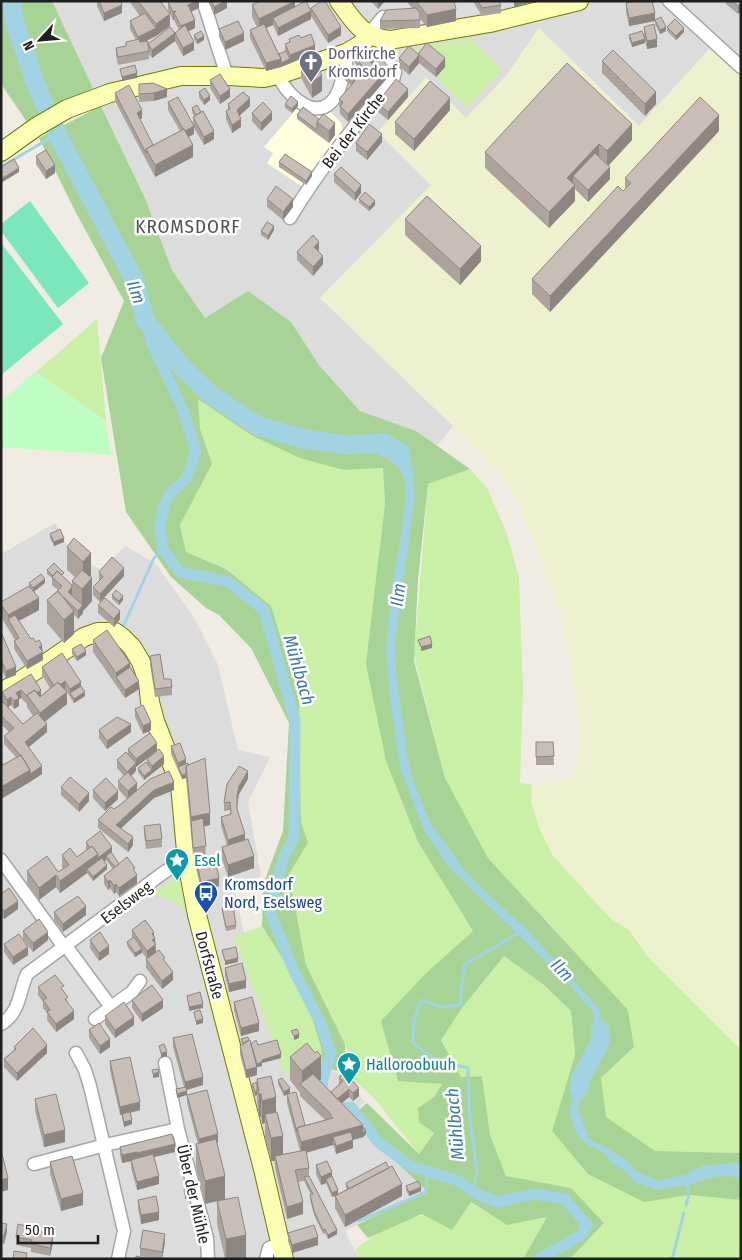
<svg xmlns="http://www.w3.org/2000/svg" width="742" height="1260" font-family="'Fira Sans Condensed',sans-serif">
<style>
.residential{fill:#dddcdc}
.education{fill:#ffffdf}
.farmland{fill:#eef1ce}
.grass{fill:#caefa6}
.forest{fill:#a8d396}
.park{fill:#befec3}
.pitch{fill:#7ce6bc}
.water{fill:#a1d3e2}
.lines{fill:none;stroke-linecap:round;stroke-linejoin:round}
.stream{stroke:#a1d3e2;stroke-width:3}
.canal{stroke:#a1d3e2;stroke-width:11}
.river{stroke:#a1d3e2;stroke-width:19}
.street-casing{stroke:#a6a6a6;stroke-width:15}
.secondary-casing{stroke:#6f7c00;stroke-width:20}
.street{stroke:#fff;stroke-width:12}
.secondary{stroke:#fbffb4;stroke-width:18}
.wall{fill:#ada39d;fill-rule:evenodd}
.shaded-wall{fill:#8d8580}
.building{fill:#c9beb7;stroke:#8d8580}
.labels{text-anchor:middle;stroke-width:5;stroke-linejoin:round;paint-order:stroke}
.worship-label{font-size:16px;fill:#5b616d;stroke:#fff;text-anchor:start}
.street-label{font-size:16px;fill:#1f1f1f;stroke:#fff}
.culture-label{font-size:16px;fill:#0d838f;stroke:#fff;text-anchor:start}
.transit-label{font-size:16px;fill:#164399;stroke:#fff;text-anchor:start}
.water-label{font-size:18px;font-style:italic;fill:#4078af;stroke:#fff}
.quarter-label{font-size:19px;letter-spacing:1px;fill:#525252;stroke:#fff}
</style>
<rect width="100%" height="100%" fill="#f0ece4"/>
<path class="residential" d="M 52,1 L 741,1 L 741,70 L 711,48 L 639,126 L 539,28 L 506,76 L 466,118 L 378,132 L 431,185 L 320,298 L 453,426 L 437,446 L 415,431 L 360,411 L 319,365 L 291,322 L 205,318 L 172,270 L 145,198 Z
M 55,523 L 72,554 L 100,569 L 126,546 L 156,564 L 195,619 L 218,665 L 238,750 L 270,757 L 248,802 L 261,876 L 234,888 L 250,959 L 321,1047 L 322,1067 L 344,1076 L 365,1102 L 349,1117 L 427,1190 L 345,1231 L 359,1259 L 289,1259 L 273,1251 L 271,1259 L 1,1259 L 1,554 Z"/>
<path class="education" d="M 299,106 L 331,112 L 341,123 L 344,133 L 304,188 L 267,163 L 273,153 L 264,147 Z"/>
<path class="farmland" d="M 539,28 L 639,126 L 711,47 L 741,74 L 741,1050 L 647,956 L 629,930 L 611,919 L 553,856 L 539,828 L 531,802 L 532,785 L 570,779 L 579,759 L 582,739 L 577,701 L 561,617 L 553,591 L 517,500 L 500,475 L 453,426 L 320,298 L 431,185 L 378,132 L 426,77 L 466,118 L 506,76 Z"/>
<path class="grass" d="M 471,38 L 502,70 L 466,108 L 410,50 Z
M 97,319 L 106,421 L 36,372 Z
M 198,398 L 251,435 L 344,470 L 383,468 L 385,504 L 379,554 L 418,842 L 473,931 L 425,974 L 442,1084 L 434,1097 L 418,1108 L 434,1132 L 419,1154 L 373,1097 L 354,1080 L 345,1044 L 306,965 L 289,874 L 308,843 L 301,822 L 299,697 L 226,569 L 186,552 L 180,525 L 212,464 L 199,429 Z
M 470,469 L 487,488 L 507,534 L 519,578 L 523,688 L 520,783 L 532,785 L 531,802 L 539,828 L 553,856 L 611,919 L 629,930 L 647,956 L 741,1050 L 741,1153 L 655,1151 L 605,1117 L 601,1078 L 634,1047 L 628,1011 L 488,858 L 445,778 L 414,656 L 428,484 Z
M 177,876 L 181,880 L 185,910 C 174,902 165,896 151,896 Z
M 262,926 L 304,992 L 321,1047 L 322,1067 L 319,1076 L 290,1080 L 280,1064 C 282,1055 279,1045 272,1039 L 234,936 Z
M 504,956 L 544,985 L 571,1011 L 575,1055 L 552,1131 L 644,1201 L 689,1195 L 741,1200 L 741,1259 L 570,1259 L 604,1223 L 571,1188 L 506,1176 L 490,1135 L 482,1076 L 461,1077 L 441,1039 L 462,1008 Z
M 470,1202 L 507,1225 L 547,1217 L 523,1259 L 359,1259 L 355,1250 C 386,1222 431,1212 470,1202 Z"/>
<path class="forest" d="M 1,1 L 52,1 L 93,88 L 27,122 L 1,84 Z
M 101,106 L 145,198 L 172,270 L 205,318 L 248,291 L 291,322 L 319,365 L 360,411 L 416,431 L 470,469 L 428,484 L 418,579 L 414,661 L 445,778 L 488,858 L 628,1010 L 634,1047 L 601,1078 L 606,1117 L 655,1151 L 741,1153 L 741,1200 L 689,1195 L 644,1202 L 588,1174 L 552,1131 L 575,1055 L 571,1011 L 544,985 L 504,956 L 462,1008 L 441,1040 L 461,1077 L 482,1076 L 490,1135 L 506,1176 L 571,1188 L 604,1223 L 570,1259 L 523,1259 L 547,1217 L 507,1225 L 471,1202 L 452,1230 L 422,1214 L 368,1238 L 357,1225 L 426,1190 L 349,1118 L 367,1103 L 419,1154 L 434,1133 L 419,1122 L 418,1108 L 434,1097 L 442,1084 L 398,1081 L 381,1021 L 425,974 L 473,931 L 418,842 L 386,761 L 366,664 L 385,504 L 383,468 L 344,470 L 300,458 L 251,435 L 198,399 L 200,429 L 212,464 L 180,525 L 186,552 L 226,569 L 271,606 L 299,697 L 301,822 L 308,843 L 289,874 L 306,965 L 345,1044 L 345,1073 L 322,1067 L 321,1047 L 304,992 L 262,926 L 263,885 L 283,831 L 289,723 L 251,648 L 219,615 L 206,608 L 171,577 L 126,512 L 101,358 L 124,301 L 75,211 L 39,138 Z"/>
<path class="park" d="M 35,372 L 106,421 L 111,455 L 1,447 L 1,401 Z"/>
<path class="pitch" d="M 30,201 L 89,283 L 58,308 L 1,231 L 1,224 Z
M 1,243 L 63,324 L 1,375 Z"/>
<path class="water" d="M 379,440 L 389,441 L 409,454 L 413,472 L 415,496 L 395,643 L 396,673 L 407,755 L 413,780 L 431,824 L 469,876 L 529,932 L 599,1009 L 603,1026 L 603,1039 L 596,1066 L 586,1073 L 578,1109 L 589,1138 L 617,1154 L 630,1164 L 635,1171 L 659,1181 L 685,1174 L 702,1166 L 740,1162 L 741,1178 L 726,1176 L 714,1177 L 688,1185 L 657,1190 L 636,1182 L 623,1169 L 611,1163 L 605,1154 L 582,1141 L 575,1130 L 570,1114 L 572,1097 L 578,1079 L 583,1069 L 593,1061 L 596,1044 L 593,1012 L 570,985 L 449,867 L 423,828 L 400,767 L 390,697 L 386,651 L 391,592 L 400,543 L 405,503 L 406,482 L 399,469 L 388,458 L 378,456 Z"/>
<g class="lines">
<path class="stream" d="M 1,167 L 57,134
M 122,629 L 154,558 L 163,550
M 473,1192 L 477,1171 L 470,1120 L 468,1068 L 438,1061 L 413,1043 L 414,1020 L 421,1000 L 442,1007 L 460,1005 L 464,965 L 522,931
M 686,1205 L 689,1195 L 686,1182
M 359,1221 L 426,1192 L 427,1171
M 274,1259 L 275,1258
M 672,1259 L 684,1213"/>
<path class="canal" d="M 145,320 L 152,344 L 183,410 L 196,451 L 187,478 L 172,492 L 164,504 L 160,527 L 163,550 L 180,572 L 229,582 L 264,610 L 295,721 L 294,837 L 284,857 L 276,884 L 270,912 L 292,967 L 320,1022 L 331,1054 L 323,1078 L 322,1090 L 328,1097
M 336,1108 L 341,1109 L 351,1107 L 378,1142 L 410,1166 L 459,1181 L 473,1192 L 497,1202 L 534,1194 L 565,1199 L 587,1225 L 582,1235 L 539,1259"/>
<path class="river" d="M 12,1 L 14,20 L 35,82 L 57,134 L 134,279 L 145,320 L 180,365 L 211,395 L 258,426 L 305,439 L 347,445 L 385,443 L 401,453
M 579,1089 L 581,1077 L 601,1041 L 600,1030"/>
<g class="street-casing">
<path id="street" d="M 203,1 L 227,76
M 669,1 L 741,67
M 368,35 L 383,17
M 278,75 C 284,91 310,119 329,104 C 336,99 340,88 342,80 C 345,70 347,63 346,53
M 290,218 C 320,168 356,124 393,80 L 395,72 L 387,60 L 381,39
M 1,860 L 64,947
M 66,946 L 111,1007 L 132,992 L 140,981
M 95,1019 L 111,1007
M 1,1024 C 20,1013 19,992 27,974 L 163,873 L 180,862 L 187,862
M 76,1053 L 85,1070 L 90,1086 L 124,1231 L 118,1259
M 165,1063 L 178,1129
M 34,1164 L 105,1145 L 178,1129 L 207,1238 L 208,1259
M 266,1259 L 269,1248 L 280,1244"/>
</g>
<g class="secondary-casing">
<path id="secondary" d="M 339,1 C 354,22 363,38 390,40 L 490,23 L 579,1
M 1,152 L 36,127 L 67,109 L 110,93 L 181,76 L 227,76 L 264,78 L 278,75 L 346,53 L 363,43 L 368,35
M 1,692 L 20,681 L 84,637 L 98,632 L 115,632 L 123,638 L 132,647 L 141,662 L 148,682 L 150,702 L 155,721 L 180,785 L 187,862 L 197,915 L 263,1169 L 284,1259"/>
</g>
<use href="#street" class="street"/>
<use href="#secondary" class="secondary"/>
</g>
<path class="wall" d="M 97,1 L 121,1 L 122,13 L 104,21 L 97,6 Z
M 129,1 L 160,1 L 170,26 L 156,36 L 146,41 L 148,44 L 175,33 L 179,30 L 174,20 L 173,20 L 168,10 L 168,2 L 199,1 L 199,8 L 191,12 L 195,28 L 188,31 L 194,50 L 183,56 L 175,41 L 152,58 L 149,54 L 149,59 L 118,65 L 116,56 L 116,48 L 126,46 L 126,42 L 136,40 L 130,29 L 130,21 L 140,16 Z
M 208,1 L 227,1 L 227,8 L 214,15 Z
M 371,1 L 385,1 L 378,9 Z
M 406,1 L 427,1 L 456,21 L 427,27 L 420,19 L 420,28 L 380,29 L 380,21 L 412,8 Z
M 474,1 L 499,1 L 501,5 L 501,13 L 482,16 L 474,3 Z
M 726,1 L 741,1 L 741,11 L 738,14 L 726,4 Z
M 626,3 L 655,21 L 629,26 L 626,12 Z
M 252,5 L 295,7 L 311,11 L 311,8 L 341,35 L 328,43 L 311,16 L 311,19 L 278,36 L 273,25 L 266,28 L 279,54 L 285,52 L 285,44 L 289,43 L 289,39 L 301,38 L 315,53 L 307,57 L 322,91 L 312,98 L 301,78 L 301,63 L 303,58 L 281,67 L 266,71 L 250,38 L 250,30 L 257,27 L 252,17 Z
M 655,20 L 666,31 L 660,34 L 655,24 Z
M 644,27 L 657,47 L 647,49 L 645,41 L 645,43 L 632,47 L 629,39 L 629,35 L 644,35 Z
M 667,27 L 684,32 L 676,40 L 667,31 Z
M 219,29 L 244,41 L 225,50 L 219,37 Z
M 194,35 L 204,40 L 197,44 L 194,39 Z
M 354,53 L 374,62 L 372,64 L 389,76 L 348,122 L 340,114 L 339,99 L 351,86 L 344,79 L 344,75 L 355,77 L 360,71 L 354,61 Z
M 418,54 L 445,67 L 436,77 L 419,63 L 409,75 L 399,66 L 399,58 Z
M 602,61 L 656,104 L 645,116 L 602,73 Z
M 210,80 L 230,97 L 220,104 L 210,88 Z
M 139,84 L 167,97 L 154,101 L 139,102 Z
M 199,92 L 210,100 L 204,105 L 199,97 Z
M 115,93 L 142,118 L 140,120 L 153,145 L 180,131 L 168,110 L 168,102 L 193,123 L 193,117 L 194,116 L 192,112 L 192,108 L 214,139 L 204,145 L 194,128 L 194,134 L 189,137 L 193,157 L 155,177 L 115,101 Z
M 408,97 L 388,120 L 377,111 L 377,103 Z
M 228,104 L 250,106 L 239,116 L 241,127 L 232,133 L 226,119 L 226,111 L 228,109 Z
M 285,104 L 298,106 L 292,113 L 285,108 Z
M 303,107 L 335,135 L 329,143 L 297,119 L 297,115 Z
M 450,110 L 414,151 L 395,134 L 395,122 Z
M 252,113 L 272,120 L 261,131 L 252,121 Z
M 719,131 L 550,312 L 532,294 L 532,279 L 625,190 L 625,178 Z
M 632,140 L 608,166 L 610,179 L 588,202 L 575,189 L 575,201 L 549,228 L 485,168 L 485,152 Z
M 382,142 L 367,160 L 356,151 L 356,143 Z
M 36,156 L 55,173 L 46,179 L 36,164 Z
M 279,162 L 312,176 L 306,185 L 279,167 Z
M 334,174 L 361,193 L 355,201 L 334,182 Z
M 267,199 L 293,207 L 283,220 L 267,207 Z
M 359,199 L 375,205 L 369,211 L 359,203 Z
M 405,219 L 481,261 L 460,285 L 405,235 Z
M 274,230 L 268,240 L 261,235 L 261,231 Z
M 319,250 L 318,251 L 323,264 L 313,276 L 297,260 L 297,252 Z
M 50,534 L 64,542 L 54,546 L 50,538 Z
M 74,538 L 91,576 L 92,601 L 83,611 L 83,613 L 78,619 L 74,615 L 74,634 L 64,643 L 47,623 L 47,600 L 58,590 L 52,585 L 52,578 L 47,574 L 47,570 L 64,577 L 72,585 L 72,581 L 75,577 L 67,570 L 67,547 Z
M 99,572 L 124,576 L 100,602 L 93,595 L 93,587 L 99,581 Z
M 29,583 L 45,583 L 34,592 L 39,610 L 19,621 L 31,639 L 42,652 L 43,660 L 27,669 L 14,649 L 14,641 L 15,640 L 1,617 L 1,602 L 29,586 Z
M 112,595 L 123,600 L 119,605 L 112,599 Z
M 98,605 L 120,619 L 114,627 L 98,613 Z
M 1,632 L 16,675 L 6,679 L 1,668 Z
M 93,640 L 130,667 L 139,689 L 125,698 L 93,652 Z
M 72,649 L 86,655 L 77,661 L 72,654 Z
M 150,656 L 164,679 L 172,687 L 172,695 L 155,697 L 150,664 Z
M 42,667 L 81,686 L 85,696 L 74,703 L 65,689 L 65,690 L 67,704 L 45,722 L 47,732 L 29,747 L 42,774 L 1,799 L 3,765 L 16,757 L 4,744 L 4,736 L 9,732 L 1,724 L 1,704 L 3,702 L 2,700 L 2,692 L 31,674 L 41,696 L 50,688 L 42,675 ZM 21,698 L 27,704 L 27,707 L 33,716 L 23,724 L 8,707 L 11,705 L 14,709 L 19,706 L 19,699 Z
M 135,709 L 151,730 L 143,734 L 135,717 Z
M 99,730 L 131,732 L 107,749 L 99,738 Z
M 536,742 L 553,742 L 554,765 L 536,765 Z
M 171,746 L 186,763 L 210,825 L 203,826 L 206,854 L 193,856 L 186,778 L 182,779 L 171,754 Z
M 128,749 L 157,751 L 164,764 L 144,780 L 138,772 L 138,768 L 147,763 L 147,759 L 154,753 L 136,767 L 136,771 L 131,776 L 137,790 L 174,790 L 154,798 L 121,828 L 133,845 L 128,852 L 98,828 L 98,820 L 114,809 L 127,799 L 118,789 L 118,781 L 124,776 L 117,768 L 117,760 L 128,754 Z
M 248,779 L 239,794 L 237,809 L 245,840 L 254,868 L 228,877 L 222,859 L 222,847 L 227,846 L 221,825 L 221,817 L 230,814 L 230,810 L 224,811 L 224,803 Z
M 61,787 L 89,801 L 79,812 L 61,795 Z
M 93,790 L 118,799 L 105,811 L 93,798 Z
M 144,826 L 162,839 L 162,847 L 146,849 L 144,834 Z
M 86,842 L 112,854 L 119,864 L 135,872 L 137,883 L 119,896 L 116,892 L 114,894 L 110,888 L 108,890 L 104,884 L 104,876 L 113,869 L 106,860 L 104,861 L 107,869 L 93,881 L 87,873 L 60,893 L 56,887 L 39,900 L 27,883 L 27,871 L 58,872 L 63,869 L 62,867 L 62,855 L 77,857 L 86,850 Z
M 196,860 L 219,886 L 201,890 L 196,868 Z
M 1,894 L 18,909 L 4,919 L 1,916 Z
M 222,908 L 236,925 L 236,929 L 226,931 L 222,912 Z
M 54,912 L 86,915 L 63,932 L 54,920 Z
M 132,930 L 154,936 L 156,952 L 165,962 L 173,980 L 162,989 L 146,968 L 146,959 L 147,959 L 142,952 L 135,957 L 127,946 L 127,942 L 132,939 Z
M 23,931 L 48,940 L 33,952 L 23,939 Z
M 90,940 L 109,954 L 99,961 L 90,948 Z
M 4,944 L 28,955 L 13,965 L 4,952 Z
M 225,968 L 246,988 L 229,992 L 225,976 Z
M 38,987 L 64,991 L 74,1019 L 56,1032 L 47,1020 L 47,1013 L 43,1008 L 43,1002 L 38,995 Z
M 132,1000 L 163,1008 L 142,1022 L 132,1008 Z
M 234,1002 L 259,1031 L 241,1036 L 234,1010 Z
M 105,1016 L 134,1025 L 115,1038 L 105,1024 Z
M 89,1030 L 110,1047 L 100,1054 L 89,1038 Z
M 173,1038 L 203,1085 L 187,1090 L 177,1098 L 176,1089 L 184,1087 L 173,1047 Z
M 241,1039 L 251,1044 L 258,1045 L 281,1058 L 262,1063 L 262,1066 L 257,1067 L 257,1075 L 246,1078 L 240,1054 L 240,1046 L 242,1045 Z
M 14,1047 L 47,1053 L 17,1081 L 4,1067 L 4,1059 L 14,1050 Z
M 290,1057 L 321,1079 L 319,1081 L 331,1092 L 339,1085 L 339,1077 L 359,1096 L 353,1101 L 349,1097 L 341,1104 L 363,1127 L 366,1134 L 363,1137 L 353,1140 L 353,1148 L 336,1154 L 333,1145 L 306,1153 L 309,1168 L 309,1176 L 337,1234 L 328,1239 L 325,1233 L 323,1234 L 314,1215 L 310,1199 L 311,1195 L 304,1181 L 298,1182 L 303,1214 L 287,1219 L 275,1168 L 275,1161 L 271,1161 L 265,1138 L 265,1123 L 262,1124 L 261,1117 L 259,1117 L 257,1102 L 257,1095 L 255,1096 L 252,1088 L 252,1084 L 257,1082 L 257,1079 L 276,1112 L 283,1154 L 300,1151 L 287,1103 L 287,1094 L 305,1125 L 325,1120 L 300,1096 L 300,1093 L 290,1080 Z
M 110,1061 L 140,1110 L 130,1113 L 132,1124 L 124,1127 L 122,1118 L 122,1114 L 120,1115 L 110,1070 Z
M 278,1080 L 290,1092 L 284,1096 L 278,1084 Z
M 187,1095 L 218,1142 L 217,1143 L 225,1199 L 246,1258 L 241,1259 L 225,1259 L 217,1224 L 217,1201 L 205,1204 L 196,1167 L 196,1144 L 198,1144 L 187,1103 Z
M 35,1099 L 65,1142 L 44,1147 L 35,1111 Z
M 120,1147 L 175,1152 L 154,1157 L 159,1184 L 137,1190 L 131,1168 L 131,1161 L 122,1163 L 120,1155 Z
M 50,1162 L 83,1205 L 61,1211 L 50,1174 Z
M 316,1165 L 332,1176 L 338,1194 L 347,1189 L 346,1187 L 346,1183 L 389,1168 L 402,1196 L 345,1227 L 335,1208 L 335,1196 L 332,1197 L 326,1183 L 321,1185 L 316,1174 Z
M 406,1186 L 421,1191 L 409,1196 L 406,1190 Z
M 138,1200 L 159,1220 L 141,1224 L 138,1208 Z
M 1,1223 L 7,1232 L 4,1244 L 1,1244 Z
M 35,1231 L 53,1243 L 50,1256 L 31,1252 L 31,1248 L 16,1245 L 16,1237 Z
M 288,1233 L 318,1245 L 292,1253 L 288,1241 Z
M 165,1242 L 162,1259 L 155,1259 L 140,1256 L 140,1248 Z"/>
<path class="shaded-wall" d="M 196,1 L 199,1 L 199,8 L 188,13 L 188,5 Z
M 225,1 L 227,1 L 227,8 L 214,15 L 214,7 Z
M 295,1 L 295,13 L 273,18 L 273,25 L 259,31 L 259,19 Z
M 378,1 L 385,1 L 378,9 Z
M 514,1 L 536,1 L 514,7 Z
M 741,3 L 741,11 L 738,14 L 738,6 Z
M 122,5 L 122,13 L 104,21 L 104,13 Z
M 456,9 L 456,21 L 427,27 L 427,15 Z
M 176,11 L 174,13 L 174,20 L 173,20 L 173,12 Z
M 311,11 L 311,19 L 278,36 L 278,28 Z
M 655,13 L 655,21 L 629,26 L 629,18 Z
M 170,14 L 170,26 L 156,36 L 138,45 L 138,37 L 156,28 L 156,24 Z
M 195,20 L 195,28 L 181,35 L 181,26 Z
M 341,27 L 341,35 L 328,43 L 328,35 Z
M 666,27 L 666,31 L 660,34 L 660,30 Z
M 684,28 L 684,32 L 676,40 L 676,36 Z
M 175,33 L 175,41 L 152,58 L 152,50 Z
M 244,33 L 244,41 L 225,50 L 225,42 Z
M 204,36 L 204,40 L 197,44 L 197,40 Z
M 645,39 L 645,43 L 632,47 L 632,43 Z
M 657,39 L 657,47 L 647,49 L 647,41 Z
M 194,42 L 194,50 L 183,56 L 183,48 Z
M 315,45 L 315,53 L 281,67 L 281,63 L 290,59 L 290,55 Z
M 374,54 L 374,62 L 368,68 L 368,59 Z
M 419,55 L 419,63 L 409,75 L 409,67 Z
M 445,58 L 445,67 L 436,77 L 436,69 Z
M 281,59 L 281,67 L 266,71 L 266,63 Z
M 389,67 L 389,76 L 348,122 L 348,114 Z
M 137,73 L 137,78 L 122,81 L 122,77 Z
M 322,75 L 322,91 L 312,98 L 312,82 Z
M 167,89 L 167,97 L 154,101 L 154,93 Z
M 230,89 L 230,97 L 220,104 L 220,96 Z
M 408,89 L 408,97 L 388,120 L 388,112 Z
M 656,92 L 656,104 L 645,116 L 645,104 Z
M 210,96 L 210,100 L 204,105 L 204,100 Z
M 250,98 L 250,106 L 237,118 L 237,110 Z
M 450,98 L 450,110 L 414,151 L 414,139 Z
M 298,102 L 298,106 L 292,113 L 292,109 Z
M 142,110 L 142,118 L 137,121 L 137,113 Z
M 272,112 L 272,120 L 261,131 L 261,123 Z
M 719,115 L 719,131 L 550,312 L 550,296 Z
M 241,119 L 241,127 L 232,133 L 232,125 Z
M 335,123 L 335,135 L 329,143 L 329,131 Z
M 632,124 L 632,140 L 607,167 L 607,151 Z
M 194,126 L 194,134 L 184,139 L 184,131 Z
M 214,131 L 214,139 L 204,145 L 204,137 Z
M 382,134 L 382,142 L 367,160 L 367,152 Z
M 599,144 L 599,160 L 573,176 L 573,187 L 575,185 L 575,201 L 549,228 L 549,212 L 567,178 Z
M 193,145 L 193,157 L 155,177 L 155,165 Z
M 55,165 L 55,173 L 46,179 L 46,171 Z
M 610,167 L 610,179 L 588,202 L 588,190 Z
M 19,168 L 19,172 L 1,183 L 1,179 Z
M 312,172 L 312,176 L 306,185 L 306,181 Z
M 361,185 L 361,193 L 355,201 L 355,193 Z
M 293,199 L 293,207 L 283,220 L 283,212 Z
M 375,201 L 375,205 L 369,211 L 369,207 Z
M 274,226 L 274,230 L 268,240 L 268,236 Z
M 319,242 L 319,250 L 314,255 L 314,247 Z
M 481,246 L 481,261 L 460,285 L 460,269 Z
M 323,256 L 323,264 L 313,276 L 313,267 Z
M 64,538 L 64,542 L 54,546 L 54,542 Z
M 91,553 L 91,576 L 83,585 L 83,562 Z
M 124,568 L 124,576 L 100,602 L 100,594 Z
M 92,578 L 92,601 L 83,611 L 83,613 L 78,619 L 78,611 L 82,607 L 82,589 Z
M 45,579 L 45,583 L 33,592 L 33,588 Z
M 72,587 L 72,595 L 68,600 L 68,592 Z
M 123,596 L 123,600 L 119,605 L 119,601 Z
M 39,598 L 39,610 L 11,625 L 8,619 L 8,615 Z
M 74,611 L 74,634 L 64,643 L 64,620 Z
M 120,611 L 120,619 L 114,627 L 114,619 Z
M 432,644 L 432,648 L 421,651 L 421,647 Z
M 42,645 L 43,660 L 27,669 L 27,661 L 39,647 Z
M 86,651 L 86,655 L 77,661 L 77,657 Z
M 130,663 L 130,675 L 116,677 L 116,685 L 116,673 Z
M 16,667 L 16,675 L 6,679 L 6,671 Z
M 65,681 L 65,689 L 55,696 L 55,688 Z
M 139,681 L 139,689 L 125,698 L 125,690 Z
M 81,682 L 81,690 L 70,693 L 70,689 Z
M 21,690 L 21,698 L 19,699 L 19,706 L 14,709 L 14,701 L 16,693 Z
M 41,690 L 41,698 L 29,698 Z
M 67,692 L 67,704 L 40,725 L 40,713 Z
M 85,692 L 85,696 L 74,703 L 74,699 Z
M 11,697 L 11,705 L 7,708 L 7,700 Z
M 151,722 L 151,730 L 143,734 L 143,726 Z
M 47,724 L 47,732 L 25,750 L 25,742 Z
M 131,724 L 131,732 L 107,749 L 107,741 Z
M 157,743 L 157,751 L 136,767 L 136,771 L 127,780 L 127,772 L 136,764 L 136,759 Z
M 164,756 L 164,764 L 144,780 L 144,776 L 152,770 L 152,766 Z
M 186,759 L 186,767 L 178,767 L 178,763 Z
M 42,766 L 42,774 L 30,782 L 30,774 Z
M 30,770 L 30,782 L 1,799 L 1,787 Z
M 248,771 L 248,779 L 239,794 L 237,804 L 237,796 L 239,786 Z
M 186,774 L 186,778 L 182,779 L 182,775 Z
M 174,782 L 174,790 L 154,798 L 116,833 L 116,825 L 154,790 Z
M 137,783 L 137,791 L 128,799 L 128,791 Z
M 118,791 L 118,799 L 105,811 L 105,803 Z
M 89,793 L 89,801 L 79,812 L 79,804 Z
M 210,813 L 210,825 L 192,829 L 191,821 L 191,829 L 191,817 Z
M 245,834 L 245,842 L 228,848 L 228,840 Z
M 133,837 L 133,845 L 128,852 L 128,844 Z
M 112,847 L 112,855 L 106,856 L 106,860 L 98,866 L 98,858 Z
M 98,854 L 98,866 L 87,869 L 87,873 L 60,893 L 60,881 Z
M 254,856 L 254,868 L 228,877 L 228,865 Z
M 107,865 L 107,869 L 93,881 L 93,877 Z
M 56,875 L 56,887 L 39,900 L 39,888 Z
M 137,875 L 137,883 L 119,896 L 119,888 Z
M 219,878 L 219,886 L 201,890 L 201,882 Z
M 110,880 L 110,888 L 108,890 L 108,882 Z
M 116,884 L 116,892 L 114,894 L 114,886 Z
M 18,901 L 18,909 L 4,919 L 4,911 Z
M 86,906 L 86,915 L 63,932 L 63,924 Z
M 48,932 L 48,940 L 33,952 L 33,943 Z
M 154,932 L 154,939 L 155,938 L 156,953 L 147,959 L 147,951 L 152,934 Z
M 109,946 L 109,954 L 99,961 L 99,953 Z
M 28,947 L 28,955 L 13,965 L 13,957 Z
M 142,949 L 142,953 L 135,957 L 135,953 Z
M 238,958 L 238,962 L 225,965 L 225,961 Z
M 173,972 L 173,980 L 162,989 L 162,981 Z
M 246,980 L 246,988 L 229,992 L 229,984 Z
M 163,1000 L 163,1008 L 142,1022 L 142,1014 Z
M 203,1004 L 203,1008 L 189,1011 L 189,1007 Z
M 74,1011 L 74,1019 L 56,1032 L 56,1024 Z
M 134,1017 L 134,1025 L 115,1038 L 115,1030 Z
M 203,1019 L 203,1023 L 196,1025 L 196,1021 Z
M 259,1023 L 259,1031 L 241,1036 L 241,1028 Z
M 299,1034 L 299,1038 L 294,1040 L 294,1036 Z
M 110,1039 L 110,1047 L 100,1054 L 100,1046 Z
M 47,1045 L 47,1053 L 17,1081 L 17,1073 Z
M 167,1052 L 167,1056 L 161,1058 L 161,1053 Z
M 281,1054 L 281,1058 L 262,1063 L 262,1066 L 257,1067 L 257,1075 L 246,1078 L 246,1070 L 262,1060 Z
M 321,1056 L 321,1079 L 307,1090 L 302,1086 L 302,1071 Z
M 159,1072 L 159,1077 L 153,1078 L 153,1074 Z
M 203,1077 L 203,1085 L 185,1090 L 185,1082 Z
M 290,1088 L 290,1092 L 284,1096 L 284,1092 Z
M 359,1088 L 359,1096 L 353,1101 L 353,1093 Z
M 349,1089 L 349,1097 L 335,1109 L 335,1101 Z
M 187,1091 L 187,1095 L 177,1098 L 177,1094 Z
M 257,1091 L 257,1095 L 255,1096 L 255,1092 Z
M 259,1094 L 261,1094 L 261,1117 L 259,1117 Z
M 276,1097 L 276,1120 L 265,1114 L 265,1123 L 262,1124 L 262,1101 Z
M 140,1102 L 140,1110 L 120,1115 L 120,1107 Z
M 132,1120 L 132,1124 L 124,1127 L 124,1122 Z
M 363,1125 L 363,1133 L 366,1130 L 366,1134 L 363,1137 L 335,1145 L 333,1137 L 333,1145 L 301,1154 L 301,1142 Z
M 65,1130 L 65,1142 L 44,1147 L 44,1135 Z
M 218,1134 L 218,1142 L 199,1148 L 199,1139 Z
M 283,1136 L 283,1159 L 275,1156 L 275,1161 L 271,1161 L 271,1138 Z
M 353,1140 L 353,1148 L 336,1154 L 336,1146 Z
M 175,1144 L 175,1152 L 137,1161 L 137,1153 Z
M 137,1152 L 137,1160 L 122,1163 L 122,1155 Z
M 332,1172 L 332,1180 L 326,1179 L 326,1183 L 321,1185 L 321,1177 Z
M 159,1176 L 159,1184 L 137,1190 L 137,1182 Z
M 225,1176 L 225,1199 L 205,1204 L 205,1181 Z
M 8,1178 L 8,1190 L 1,1192 L 1,1180 Z
M 402,1184 L 402,1196 L 345,1227 L 345,1215 Z
M 421,1187 L 421,1191 L 409,1196 L 409,1192 Z
M 338,1190 L 338,1194 L 332,1197 L 332,1193 Z
M 83,1193 L 83,1205 L 61,1211 L 61,1199 Z
M 191,1193 L 191,1197 L 185,1199 L 185,1195 Z
M 303,1202 L 303,1214 L 287,1219 L 287,1207 Z
M 159,1212 L 159,1220 L 141,1224 L 141,1215 Z
M 7,1224 L 7,1232 L 4,1244 L 4,1236 Z
M 337,1230 L 337,1234 L 328,1239 L 328,1235 Z
M 165,1234 L 165,1242 L 162,1259 L 162,1252 Z
M 53,1235 L 53,1243 L 50,1256 L 50,1248 Z
M 246,1235 L 246,1258 L 241,1259 L 226,1259 L 226,1239 Z
M 318,1237 L 318,1245 L 292,1253 L 292,1245 Z"/>
<path class="building" d="M 99,1 L 121,1 L 122,5 L 104,13 Z
M 138,1 L 160,1 L 170,14 L 156,24 Z
M 169,1 L 196,1 L 188,5 L 195,20 L 181,26 L 174,13 L 176,11 L 173,12 L 168,2 Z
M 211,1 L 225,1 L 214,7 Z
M 260,1 L 295,1 L 259,19 L 252,5 Z
M 306,1 L 311,11 L 278,28 L 273,18 Z
M 322,1 L 325,1 L 341,27 L 328,35 L 311,8 Z
M 416,1 L 454,1 L 456,9 L 427,15 Z
M 478,1 L 499,1 L 501,5 L 482,8 Z
M 636,1 L 652,1 L 655,13 L 629,18 L 626,3 Z
M 732,1 L 741,1 L 741,3 L 738,6 Z
M 416,8 L 420,13 L 420,20 L 380,21 L 386,10 Z
M 145,13 L 156,28 L 138,37 L 130,21 Z
M 661,17 L 666,27 L 660,30 L 655,20 Z
M 675,19 L 684,28 L 676,36 L 667,27 Z
M 238,21 L 244,33 L 225,42 L 219,29 Z
M 264,24 L 281,59 L 266,63 L 250,30 Z
M 654,24 L 657,39 L 647,41 L 644,27 Z
M 185,25 L 194,42 L 183,48 L 175,33 L 152,50 L 148,44 L 149,51 L 118,57 L 116,48 L 126,46 L 126,42 L 139,39 L 140,42 L 148,41 L 148,44 L 170,27 L 175,33 Z
M 201,31 L 204,36 L 197,40 L 194,35 Z
M 642,31 L 645,39 L 632,43 L 629,35 Z
M 311,34 L 315,45 L 290,55 L 285,44 L 290,42 L 289,39 L 299,35 L 301,38 Z
M 427,43 L 445,58 L 436,69 L 418,54 Z
M 366,44 L 374,54 L 368,59 L 373,65 L 380,57 L 389,67 L 348,114 L 340,106 L 343,102 L 339,99 L 355,81 L 353,79 L 363,68 L 354,53 Z
M 409,46 L 419,55 L 409,67 L 399,58 Z
M 613,50 L 656,92 L 645,104 L 602,61 Z
M 286,51 L 290,59 L 281,63 L 281,59 L 279,54 Z
M 306,56 L 309,57 L 322,75 L 312,82 L 301,63 L 302,59 Z
M 567,63 L 632,124 L 607,151 L 599,144 L 567,178 L 575,185 L 549,212 L 485,152 Z
M 135,65 L 137,73 L 122,77 L 120,69 Z
M 348,71 L 355,77 L 353,79 L 353,83 L 344,75 Z
M 220,74 L 230,89 L 220,96 L 210,80 Z
M 396,79 L 408,89 L 388,112 L 377,103 Z
M 430,81 L 450,98 L 414,139 L 395,122 Z
M 153,83 L 167,89 L 154,93 L 139,94 L 139,84 Z
M 129,85 L 142,110 L 137,113 L 153,145 L 146,149 L 146,153 L 115,93 Z
M 205,88 L 210,96 L 204,100 L 199,92 Z
M 243,92 L 250,98 L 237,110 L 241,119 L 232,125 L 226,111 L 230,109 L 228,104 Z
M 291,96 L 298,102 L 292,109 L 285,104 Z
M 178,97 L 194,126 L 185,131 L 184,129 L 183,129 L 168,102 Z
M 700,97 L 719,115 L 550,296 L 532,279 L 618,186 L 623,191 L 631,183 L 625,178 Z
M 263,102 L 272,112 L 261,123 L 252,113 Z
M 197,105 L 201,112 L 196,115 L 192,108 Z
M 303,107 L 319,119 L 317,122 L 317,130 L 297,115 Z
M 203,111 L 214,131 L 204,137 L 193,117 Z
M 323,114 L 335,123 L 329,131 L 317,122 Z
M 369,124 L 382,134 L 367,152 L 356,143 Z
M 184,129 L 193,145 L 155,165 L 146,149 Z
M 46,150 L 55,165 L 46,171 L 36,156 Z
M 595,153 L 610,167 L 588,190 L 573,176 Z
M 285,154 L 312,172 L 306,181 L 279,162 Z
M 14,159 L 19,168 L 1,179 L 1,167 Z
M 341,167 L 361,185 L 355,193 L 334,174 Z
M 276,186 L 293,199 L 283,212 L 267,199 Z
M 365,192 L 375,201 L 369,207 L 359,199 Z
M 427,196 L 481,246 L 460,269 L 405,219 Z
M 267,222 L 274,226 L 268,236 L 261,231 Z
M 313,235 L 319,242 L 314,247 L 323,256 L 313,267 L 297,252 Z
M 60,529 L 64,538 L 54,542 L 50,534 Z
M 74,538 L 91,553 L 83,562 L 67,547 Z
M 112,557 L 124,568 L 100,594 L 93,587 L 103,577 L 99,572 Z
M 54,563 L 64,573 L 62,575 L 57,571 L 53,576 L 47,570 Z
M 82,570 L 92,578 L 82,589 L 72,581 Z
M 57,571 L 72,585 L 72,587 L 68,592 L 83,605 L 78,611 L 57,591 L 62,586 L 52,577 Z
M 41,574 L 45,579 L 33,588 L 29,583 Z
M 29,586 L 39,598 L 8,615 L 1,604 L 1,602 Z
M 116,590 L 123,596 L 119,601 L 112,595 Z
M 58,591 L 74,611 L 64,620 L 47,600 Z
M 105,598 L 120,611 L 114,619 L 98,605 Z
M 15,615 L 31,639 L 33,638 L 36,642 L 39,640 L 42,645 L 39,647 L 43,652 L 27,661 L 14,641 L 19,638 L 8,619 Z
M 107,630 L 130,663 L 116,673 L 93,640 Z
M 1,632 L 16,667 L 6,671 L 1,660 Z
M 430,636 L 432,644 L 421,647 L 418,640 Z
M 81,644 L 86,651 L 77,657 L 72,649 Z
M 62,653 L 81,682 L 70,689 L 65,681 L 60,685 L 58,682 L 54,686 L 42,667 Z
M 160,654 L 164,679 L 171,679 L 172,687 L 155,689 L 150,656 Z
M 130,667 L 139,681 L 125,690 L 116,677 Z
M 31,674 L 41,690 L 37,693 L 35,690 L 27,695 L 27,696 L 21,690 L 16,693 L 19,698 L 14,701 L 11,697 L 7,700 L 2,692 Z
M 58,682 L 67,692 L 40,713 L 27,695 L 35,690 L 40,697 Z
M 81,686 L 85,692 L 74,699 L 70,693 Z
M 3,702 L 23,724 L 37,713 L 47,724 L 25,742 L 42,766 L 30,774 L 30,770 L 22,757 L 4,736 L 14,728 L 1,716 L 1,704 Z
M 143,705 L 151,722 L 143,726 L 135,709 Z
M 117,717 L 131,724 L 107,741 L 99,730 Z
M 150,733 L 157,743 L 136,759 L 128,749 Z
M 536,742 L 553,742 L 554,756 L 536,757 Z
M 180,743 L 186,759 L 178,763 L 171,746 Z
M 159,749 L 164,756 L 152,766 L 147,759 Z
M 126,752 L 136,763 L 127,772 L 117,760 Z
M 21,755 L 30,770 L 1,787 L 1,761 L 3,765 Z
M 205,758 L 210,813 L 191,817 L 186,766 Z
M 146,762 L 152,770 L 144,776 L 138,768 Z
M 188,763 L 188,765 L 186,766 L 186,774 L 182,775 L 178,767 Z
M 239,766 L 248,771 L 239,786 L 237,796 L 237,809 L 245,834 L 228,840 L 221,817 L 231,814 L 230,802 L 224,803 L 227,784 Z
M 169,771 L 174,782 L 154,790 L 116,825 L 133,837 L 128,844 L 98,820 L 111,807 L 114,809 L 120,805 L 150,779 Z
M 128,772 L 137,783 L 128,791 L 118,781 Z
M 70,777 L 89,793 L 79,804 L 61,787 Z
M 106,778 L 118,791 L 105,803 L 93,790 Z
M 203,818 L 206,846 L 193,848 L 191,821 Z
M 160,824 L 162,839 L 146,841 L 144,826 Z
M 100,831 L 112,847 L 98,858 L 98,854 L 92,846 L 90,848 L 86,842 Z
M 248,839 L 254,856 L 228,865 L 222,847 Z
M 92,846 L 98,854 L 60,881 L 56,875 L 39,888 L 27,871 L 47,856 L 58,872 L 69,865 L 62,855 L 70,848 L 77,857 Z
M 111,852 L 119,864 L 115,867 L 106,856 Z
M 214,856 L 219,878 L 201,882 L 196,860 Z
M 127,857 L 135,868 L 133,869 L 137,875 L 119,888 L 116,884 L 114,886 L 110,880 L 108,882 L 104,876 Z
M 102,858 L 107,865 L 93,877 L 87,869 Z
M 9,888 L 18,901 L 4,911 L 1,908 L 1,894 Z
M 78,896 L 86,906 L 63,924 L 54,912 Z
M 233,906 L 236,925 L 226,927 L 222,908 Z
M 39,919 L 48,932 L 33,943 L 23,931 Z
M 145,920 L 154,932 L 152,934 L 155,938 L 152,940 L 156,944 L 147,951 L 132,930 Z
M 100,932 L 109,946 L 99,953 L 90,940 Z
M 19,934 L 28,947 L 13,957 L 4,944 Z
M 134,937 L 142,949 L 135,953 L 127,942 Z
M 236,947 L 238,958 L 225,961 L 222,950 Z
M 159,950 L 165,958 L 163,959 L 173,972 L 162,981 L 146,959 Z
M 242,963 L 246,980 L 229,984 L 225,968 Z
M 55,975 L 64,986 L 61,988 L 68,997 L 65,999 L 74,1011 L 56,1024 L 47,1012 L 50,1010 L 43,1000 L 47,998 L 38,987 Z
M 152,985 L 163,1000 L 142,1014 L 132,1000 Z
M 200,992 L 203,1004 L 189,1007 L 187,996 Z
M 252,997 L 259,1023 L 241,1028 L 234,1002 Z
M 124,1002 L 134,1017 L 115,1030 L 105,1016 Z
M 200,1010 L 203,1019 L 196,1021 L 194,1012 Z
M 99,1023 L 110,1039 L 100,1046 L 89,1030 Z
M 33,1028 L 47,1045 L 17,1073 L 4,1059 L 16,1049 L 14,1047 Z
M 297,1029 L 299,1034 L 294,1036 L 291,1031 Z
M 192,1034 L 203,1077 L 185,1082 L 173,1038 Z
M 248,1037 L 249,1040 L 243,1043 L 241,1039 Z
M 250,1040 L 257,1067 L 246,1070 L 240,1046 Z
M 256,1040 L 258,1045 L 277,1040 L 281,1054 L 262,1060 L 262,1062 L 257,1064 L 251,1044 Z
M 307,1043 L 315,1053 L 317,1051 L 321,1056 L 302,1071 L 290,1057 Z
M 164,1044 L 167,1052 L 161,1053 L 159,1046 Z
M 130,1057 L 140,1102 L 120,1107 L 110,1061 Z
M 158,1069 L 159,1072 L 153,1074 L 152,1070 Z
M 345,1072 L 359,1088 L 353,1093 L 349,1089 L 337,1099 L 331,1092 L 343,1081 L 339,1077 Z
M 313,1074 L 363,1125 L 301,1142 L 297,1128 L 333,1118 L 328,1111 L 300,1084 Z
M 271,1076 L 276,1097 L 262,1101 L 261,1094 L 259,1094 L 257,1079 Z
M 282,1078 L 290,1088 L 284,1092 L 278,1080 Z
M 257,1082 L 257,1091 L 255,1092 L 252,1084 Z
M 186,1087 L 187,1091 L 177,1094 L 176,1089 Z
M 207,1090 L 218,1134 L 199,1139 L 187,1095 Z
M 296,1092 L 305,1125 L 297,1128 L 297,1132 L 287,1094 Z
M 56,1094 L 65,1130 L 44,1135 L 35,1099 Z
M 130,1112 L 132,1120 L 124,1122 L 122,1114 Z
M 277,1112 L 283,1136 L 271,1138 L 265,1114 Z
M 363,1127 L 366,1130 L 363,1133 Z
M 351,1132 L 353,1140 L 336,1146 L 333,1137 Z
M 172,1134 L 175,1144 L 137,1153 L 137,1152 L 122,1155 L 120,1147 Z
M 216,1139 L 225,1176 L 205,1181 L 196,1144 Z
M 1,1150 L 8,1178 L 1,1180 Z
M 306,1150 L 309,1168 L 295,1170 L 303,1202 L 287,1207 L 275,1156 Z
M 153,1154 L 159,1176 L 137,1182 L 131,1160 Z
M 72,1156 L 83,1193 L 61,1199 L 50,1162 Z
M 327,1161 L 332,1172 L 321,1177 L 316,1165 Z
M 386,1162 L 389,1168 L 349,1189 L 346,1183 Z
M 392,1166 L 402,1184 L 345,1215 L 335,1196 Z
M 309,1176 L 337,1230 L 328,1235 L 325,1229 L 323,1230 L 314,1211 L 310,1195 L 313,1194 L 304,1177 Z
M 332,1176 L 338,1190 L 332,1193 L 326,1179 Z
M 418,1181 L 421,1187 L 409,1192 L 406,1186 Z
M 190,1188 L 191,1193 L 185,1195 L 184,1189 Z
M 156,1196 L 159,1212 L 141,1215 L 138,1200 Z
M 238,1197 L 246,1235 L 226,1239 L 217,1201 Z
M 1,1223 L 7,1224 L 4,1236 L 1,1236 Z
M 18,1224 L 35,1228 L 34,1230 L 53,1235 L 50,1248 L 31,1244 L 32,1240 L 16,1237 Z
M 314,1225 L 318,1237 L 292,1245 L 288,1233 Z
M 143,1230 L 165,1234 L 162,1252 L 140,1248 Z
M 14,1251 L 27,1253 L 26,1259 L 13,1259 Z
M 136,1256 L 151,1259 L 136,1259 Z"/>
<defs>
<g id="church-pin" transform="scale(1.25)"><path d="M0 17L-7.5 6A9.5 9.5 0 1 1 7.5 6Z" fill="#6b7280" stroke="#fff"/><path d="M-1.2-6h2.4v3.5h3.3v2.4h-3.3V6h-2.4V-.1h-3.3v-2.4h3.3Z" fill="#fff"/></g>
<g id="sight-pin" transform="scale(1.25)"><path d="M0 17L-7.5 6A9.5 9.5 0 1 1 7.5 6Z" fill="#0f9aa8" stroke="#fff"/><path d="M0-6L1.8-2.2L6-1.7L2.9 1.2L3.7 5.4L0 3.3L-3.7 5.4L-2.9 1.2L-6-1.7L-1.8-2.2Z" fill="#fff"/></g>
<g id="bus-pin" transform="scale(1.25)"><path d="M0 17L-7.5 6A9.5 9.5 0 1 1 7.5 6Z" fill="#1a4fb4" stroke="#fff"/><path d="M-5-6H5V4H4V6H2V4H-2V6H-4V4H-5ZM-3.5-4V0h7V-4ZM-3.5 1.2v1.5H-2V1.2ZM2 1.2v1.5H3.5V1.2Z" fill="#fff"/></g>
</defs>
<g fill-rule="evenodd">
<use href="#church-pin" x="311" y="62"/>
<use href="#sight-pin" x="177" y="860"/>
<use href="#bus-pin" x="206" y="893"/>
<use href="#sight-pin" x="349" y="1064"/>
</g>
<g class="labels">
<g class="worship-label">
<text x="328" y="59">Dorfkirche<tspan x="328" dy="18">Kromsdorf</tspan></text>
</g>
<g class="street-label">
<text transform="translate(353 130) rotate(-52)" y="6">Bei der Kirche</text>
<text transform="translate(126 902) rotate(-37)" y="6">Eselsweg</text>
<text transform="translate(210 965) rotate(75)" y="6">Dorfstraße</text>
<text transform="translate(194 1194) rotate(77)" y="6">Über der Mühle</text>
</g>
<g class="culture-label">
<text x="194" y="866">Esel</text>
<text x="366" y="1070">Halloroobuuh</text>
</g>
<g class="transit-label">
<text x="224" y="890">Kromsdorf<tspan x="224" dy="18">Nord, Eselsweg</tspan></text>
</g>
<g class="water-label">
<text transform="translate(136 292) rotate(71)" y="6">Ilm</text>
<text transform="translate(398 595) rotate(-83)" y="6">Ilm</text>
<text transform="translate(299 670) rotate(74)" y="6">Mühlbach</text>
<text transform="translate(562 970) rotate(46)" y="6">Ilm</text>
<text transform="translate(455 1124) rotate(-95)" y="6">Mühlbach</text>
</g>
<g class="quarter-label">
<text x="188" y="233">KROMSDORF</text>
</g>
</g>
<rect width="742" height="1260" fill="none" stroke="#1f1f1f" stroke-width="5"/>
<g transform="translate(40 40) rotate(244)" stroke="#ffffff" stroke-width="4" paint-order="stroke">
<path d="M0-4L9 19L0 12L-9 19Z" fill="#1f1f1f"/>
<text y="-8" font-size="14" font-weight="bold" text-anchor="middle" fill="#1f1f1f">N</text>
</g>
<path d="M18 1235v8h80v-8" fill="none" stroke="#1f1f1f" stroke-width="2.5"/>
<text x="25" y="1235" font-size="15" fill="#1f1f1f" stroke="#ffffff" stroke-width="4" paint-order="stroke">50 m</text>
</svg>
